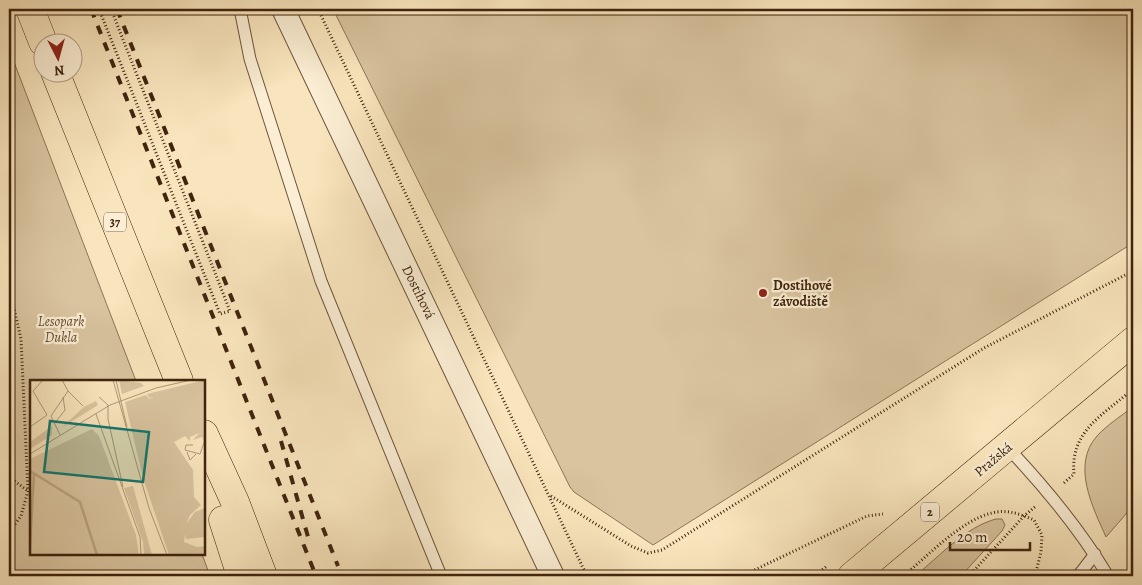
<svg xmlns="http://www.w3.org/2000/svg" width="1142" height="585" font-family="Alegreya,serif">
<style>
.green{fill:#d9c49f;stroke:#8c7456}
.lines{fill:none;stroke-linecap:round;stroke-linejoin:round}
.service-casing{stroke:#6e543a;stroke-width:13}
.minor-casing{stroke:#6e543a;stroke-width:24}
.primary-casing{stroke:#3f240e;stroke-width:29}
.path{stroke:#3f240e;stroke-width:3;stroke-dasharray:1 2.5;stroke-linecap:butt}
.service{stroke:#fbeed4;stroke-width:11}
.minor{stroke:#fbeed4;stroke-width:22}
.primary{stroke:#f9e5bd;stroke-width:28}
.rail{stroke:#3f240e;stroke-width:4;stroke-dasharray:9 9;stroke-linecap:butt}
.poi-dot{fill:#8f2418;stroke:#fbeed4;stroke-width:2}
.labels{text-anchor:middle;stroke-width:4.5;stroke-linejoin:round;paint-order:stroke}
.shield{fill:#fbeed4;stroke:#776149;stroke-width:1}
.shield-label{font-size:12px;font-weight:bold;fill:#3f240e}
.poi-label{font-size:14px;font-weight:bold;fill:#3f240e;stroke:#fbeed4;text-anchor:start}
.street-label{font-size:14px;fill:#3f240e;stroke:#fbeed4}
.park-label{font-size:14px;font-style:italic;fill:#664c32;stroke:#fbeed4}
.inset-river{fill:none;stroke:#baa382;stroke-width:2.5}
.inset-road{fill:none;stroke:#af9877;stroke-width:1}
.view{fill:#0f766e;fill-opacity:0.15;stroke:#0f766e;stroke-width:2.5}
.inset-edge{fill:none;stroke:#3f240e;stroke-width:2.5}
</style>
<rect width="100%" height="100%" fill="#f9e5bd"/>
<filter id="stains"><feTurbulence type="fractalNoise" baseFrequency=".004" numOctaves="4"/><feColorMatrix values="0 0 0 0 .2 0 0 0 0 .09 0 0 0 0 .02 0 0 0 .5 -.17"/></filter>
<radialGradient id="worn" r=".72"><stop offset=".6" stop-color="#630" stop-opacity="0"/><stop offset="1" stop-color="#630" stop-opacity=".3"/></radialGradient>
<path class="green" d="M 333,9 L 1133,9 L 1133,243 L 653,545 L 574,492 L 570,487 Z
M 9,49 L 136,381 L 31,381 L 31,554 L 202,554 L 210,576 L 9,576 Z
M 1133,407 L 1133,506 L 1106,537 C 1093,508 1071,465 1097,436 C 1107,425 1121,416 1133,407 Z
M 996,519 L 1002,519 L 1005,525 L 1002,531 L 961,576 L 915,576 C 939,557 965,527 996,519 Z"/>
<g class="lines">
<g class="service-casing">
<path id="service" d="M 240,9 L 250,59 L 321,281 L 441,576
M 1007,447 C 1045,487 1079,528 1108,576
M 1078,576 L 1095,554"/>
</g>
<g class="minor-casing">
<path id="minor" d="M 283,9 L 553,576"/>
</g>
<g class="primary-casing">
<path id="primary" d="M 30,9 L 43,42
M 55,72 L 179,381
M 204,434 L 235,502 L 263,576
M 223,520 L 241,576
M 852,576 L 1133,341"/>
</g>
<path class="path" d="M 99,9 L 220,314 L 230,311 L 111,9
M 318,9 L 585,572 L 592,576
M 9,286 L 21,339 L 28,491 L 21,516 L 9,532
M 9,477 L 28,491
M 1064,483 L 1074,474 C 1070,431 1103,415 1133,389
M 551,496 L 631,546 L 648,553 L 662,550 L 984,348 L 1133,271
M 742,576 L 867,516 L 883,514
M 814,576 L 827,566
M 903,576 C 927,557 961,520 992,513 C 1007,509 1020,514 1034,520 L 1042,535 L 1041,552 L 1035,576
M 969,576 L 1024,516 L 1036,506"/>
<use href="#service" class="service"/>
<use href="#minor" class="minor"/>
<use href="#primary" class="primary"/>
<path class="rail" d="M 91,9 L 316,576
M 117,9 L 338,566
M 281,441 L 310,544"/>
</g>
<circle class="poi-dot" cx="763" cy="293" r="5"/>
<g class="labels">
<g class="shield">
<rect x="104" y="212.5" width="22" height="19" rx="4"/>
<rect x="921" y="502.5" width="18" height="19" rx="4"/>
</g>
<g class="shield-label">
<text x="115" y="226">37</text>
<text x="930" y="516">2</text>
</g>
<g class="poi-label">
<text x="773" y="290">Dostihové<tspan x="773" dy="16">závodiště</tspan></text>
</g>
<g class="street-label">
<text transform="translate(419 292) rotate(64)" y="5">Dostihová</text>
<text transform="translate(993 459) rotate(-40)" y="5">Pražská</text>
</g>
<g class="park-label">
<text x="61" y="326">Lesopark<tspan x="61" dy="16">Dukla</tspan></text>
</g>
</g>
<g transform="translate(30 380)">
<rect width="175" height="175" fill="#f9e5bd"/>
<path d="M 89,0 L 111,3 L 114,6 L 92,14 ZM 175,0 L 175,65 L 172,57 L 163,60 L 169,53 L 160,57 L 160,61 L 155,56 L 144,62 L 163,90 L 164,117 L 171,125 L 160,135 L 156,144 L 165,132 L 175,128 L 175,157 L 156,159 L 155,154 L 154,162 L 167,167 L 175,166 L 175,175 L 139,175 L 113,98 L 95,22 L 116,15 L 119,19 L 124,17 L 119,18 L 117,14 L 121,13 ZM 66,21 L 68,25 L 31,48 L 54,27 ZM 22,46 L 22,55 L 0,69 L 0,62 ZM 62,49 L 69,56 L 106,155 L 109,175 L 0,175 L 0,79 ZM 103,106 L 122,175 L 114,175 L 113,162 L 94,108 Z" fill="#d9c49f"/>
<path class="inset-river" d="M 0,91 L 50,122 L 67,175M 0,167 L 4,93"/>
<path class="inset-road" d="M 83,0 L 119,128 L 137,175M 86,0 L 97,47M 38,11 L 53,26M 69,17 L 78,25 L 78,39 L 93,107M 66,34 L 110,157 L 111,175M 24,44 L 35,30 L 33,17M 0,47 L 17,35 L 3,11 L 13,0M 30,55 L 21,36 L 38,11 L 32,0M 163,65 L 156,65 L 155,70 L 170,74 L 175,60M 157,72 L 160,80 L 166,74M 0,74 L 80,25 L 126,8 L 161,0"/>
<path class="view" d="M 20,41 L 119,52 L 113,102 L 14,92 Z"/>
<rect width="175" height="175" class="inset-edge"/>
</g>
<rect width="1142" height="585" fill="none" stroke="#f9e5bd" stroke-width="30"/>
<rect x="10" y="10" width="1122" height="565" fill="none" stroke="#3f240e" stroke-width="2.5"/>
<rect x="15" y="15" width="1112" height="555" fill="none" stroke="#3f240e"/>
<g transform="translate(58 58) rotate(174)"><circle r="24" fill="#fbeed4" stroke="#b09d85"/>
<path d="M0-4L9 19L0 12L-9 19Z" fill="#8f2418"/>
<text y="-8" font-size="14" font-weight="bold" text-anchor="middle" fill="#3f240e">N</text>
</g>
<path d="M950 542v8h80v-8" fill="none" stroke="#3f240e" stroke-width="2.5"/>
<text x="957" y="542" font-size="15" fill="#3f240e" stroke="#fbeed4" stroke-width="4" paint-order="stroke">20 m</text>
<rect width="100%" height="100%" filter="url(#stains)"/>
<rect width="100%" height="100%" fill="url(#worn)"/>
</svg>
